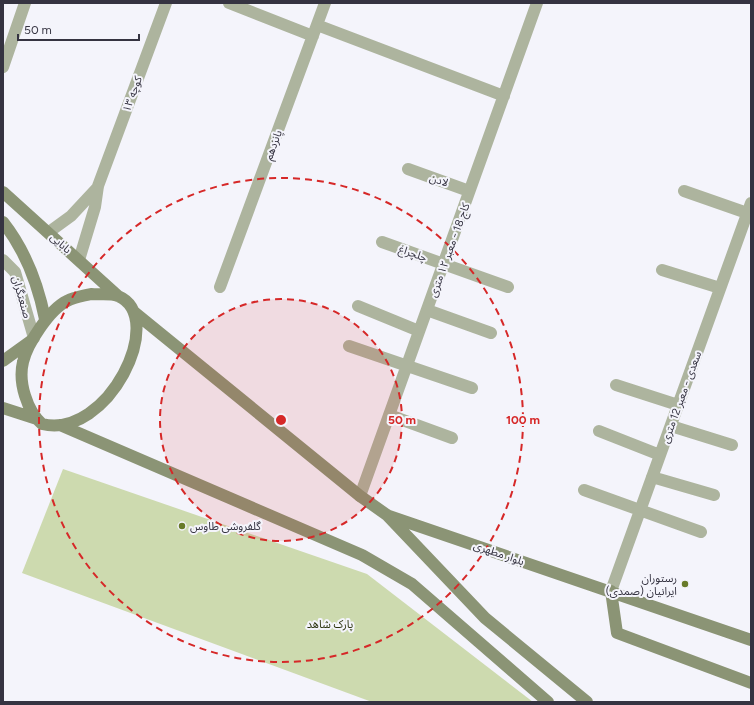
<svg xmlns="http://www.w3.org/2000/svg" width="754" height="705" font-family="Figtree,'Noto Sans Arabic',sans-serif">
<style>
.green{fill:#cddaaf}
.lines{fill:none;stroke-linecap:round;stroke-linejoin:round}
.street{stroke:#adb49e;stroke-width:12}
.secondary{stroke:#8b9475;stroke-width:12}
.ring{fill:none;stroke:#d62828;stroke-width:2;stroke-dasharray:7 5}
.poi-dot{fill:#687a29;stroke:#f4f4fb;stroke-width:1.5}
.labels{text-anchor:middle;stroke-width:4;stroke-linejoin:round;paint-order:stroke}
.street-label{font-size:11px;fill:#353341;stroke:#f4f4fb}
.poi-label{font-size:11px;fill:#353341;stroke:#f4f4fb;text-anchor:start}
.park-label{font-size:11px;fill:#2b340e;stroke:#f4f4fb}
.centre{fill:#d62828;stroke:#f4f4fb;stroke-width:2}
.ring-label{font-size:12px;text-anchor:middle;font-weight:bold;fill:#d62828;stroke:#f4f4fb;stroke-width:4;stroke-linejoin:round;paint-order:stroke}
</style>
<rect width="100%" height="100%" fill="#f4f4fb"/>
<path class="green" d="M 63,469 L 367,574 L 533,702 L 372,702 L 22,573 Z"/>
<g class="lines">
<path class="street" d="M 229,3 L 313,36
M 317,25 L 504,96
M 3,67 L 25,3
M 408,169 L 469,191
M 684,191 L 747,213
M 49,232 L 71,216 L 98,187
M 382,242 L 508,287
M 3,260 L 15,272 L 34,338
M 79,260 L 95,207 L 98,186 L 166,3
M 662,270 L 720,288
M 220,287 L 325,3
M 358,306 L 419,331
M 427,310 L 491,333
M 349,346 L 472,388
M 616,385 L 678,405
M 389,415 L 452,438
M 671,426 L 732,445
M 599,431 L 660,455
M 652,477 L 714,495
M 584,490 L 701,532
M 360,496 L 537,3
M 611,591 L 751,203"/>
<path class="secondary" d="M 3,192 L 118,296
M 3,222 C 25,250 38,284 45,319
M 91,294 C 99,295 111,293 118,296 C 168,317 108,440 42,424 C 27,411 18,382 23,362 C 27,344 50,309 67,301 C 74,297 83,296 91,294 Z
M 134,312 L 360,496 L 387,515 L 485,618 L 587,702
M 3,361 L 32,340
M 3,408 L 37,419
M 60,425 L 362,555 L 412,584 L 548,702
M 389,516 L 751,640
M 611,591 L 617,633 L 751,683"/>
</g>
<circle cx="281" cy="420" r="121" fill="#d62828" fill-opacity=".12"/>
<g class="ring">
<circle cx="281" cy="420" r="121"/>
<circle cx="281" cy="420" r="242"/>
</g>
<g class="poi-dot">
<circle cx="182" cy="526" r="4"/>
<circle cx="685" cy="584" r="4"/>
</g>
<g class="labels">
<g class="street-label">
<text transform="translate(132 94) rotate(-70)" y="4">کوچه ۱۳</text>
<text transform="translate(273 145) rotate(-70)" y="4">پانزدهم</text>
<text transform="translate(439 180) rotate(19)" y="4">لادن</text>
<text transform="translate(61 243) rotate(42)" y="4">بابایی</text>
<text transform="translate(449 250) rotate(-70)" y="4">کاج 18 - معبر ۱۲ متری</text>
<text transform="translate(413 253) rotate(19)" y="4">چلچراغ</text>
<text transform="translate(22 297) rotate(74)" y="4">صنعتگران</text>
<text transform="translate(681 397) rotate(-70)" y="4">سعدی - معبر 12 متری</text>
<text transform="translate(499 553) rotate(19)" y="4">بلوار مطهری</text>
</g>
<g class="poi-label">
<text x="190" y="530">گلفروشی طاوس</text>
<text x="677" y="582" text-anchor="end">رستوران<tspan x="677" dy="13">ایرانیان (صمدی)</tspan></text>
</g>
<g class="park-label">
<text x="330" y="628">پارک شاهد</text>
</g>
</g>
<circle cx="281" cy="420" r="6" class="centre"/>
<g class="ring-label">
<text x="402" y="424">50 m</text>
<text x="523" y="424">100 m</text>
</g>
<rect width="754" height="705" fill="none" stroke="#353341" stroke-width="8"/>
<path d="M18 34v6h121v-6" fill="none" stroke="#353341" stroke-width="2"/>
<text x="24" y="34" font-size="12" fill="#353341" stroke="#f4f4fb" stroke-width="3" paint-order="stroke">50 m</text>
</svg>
